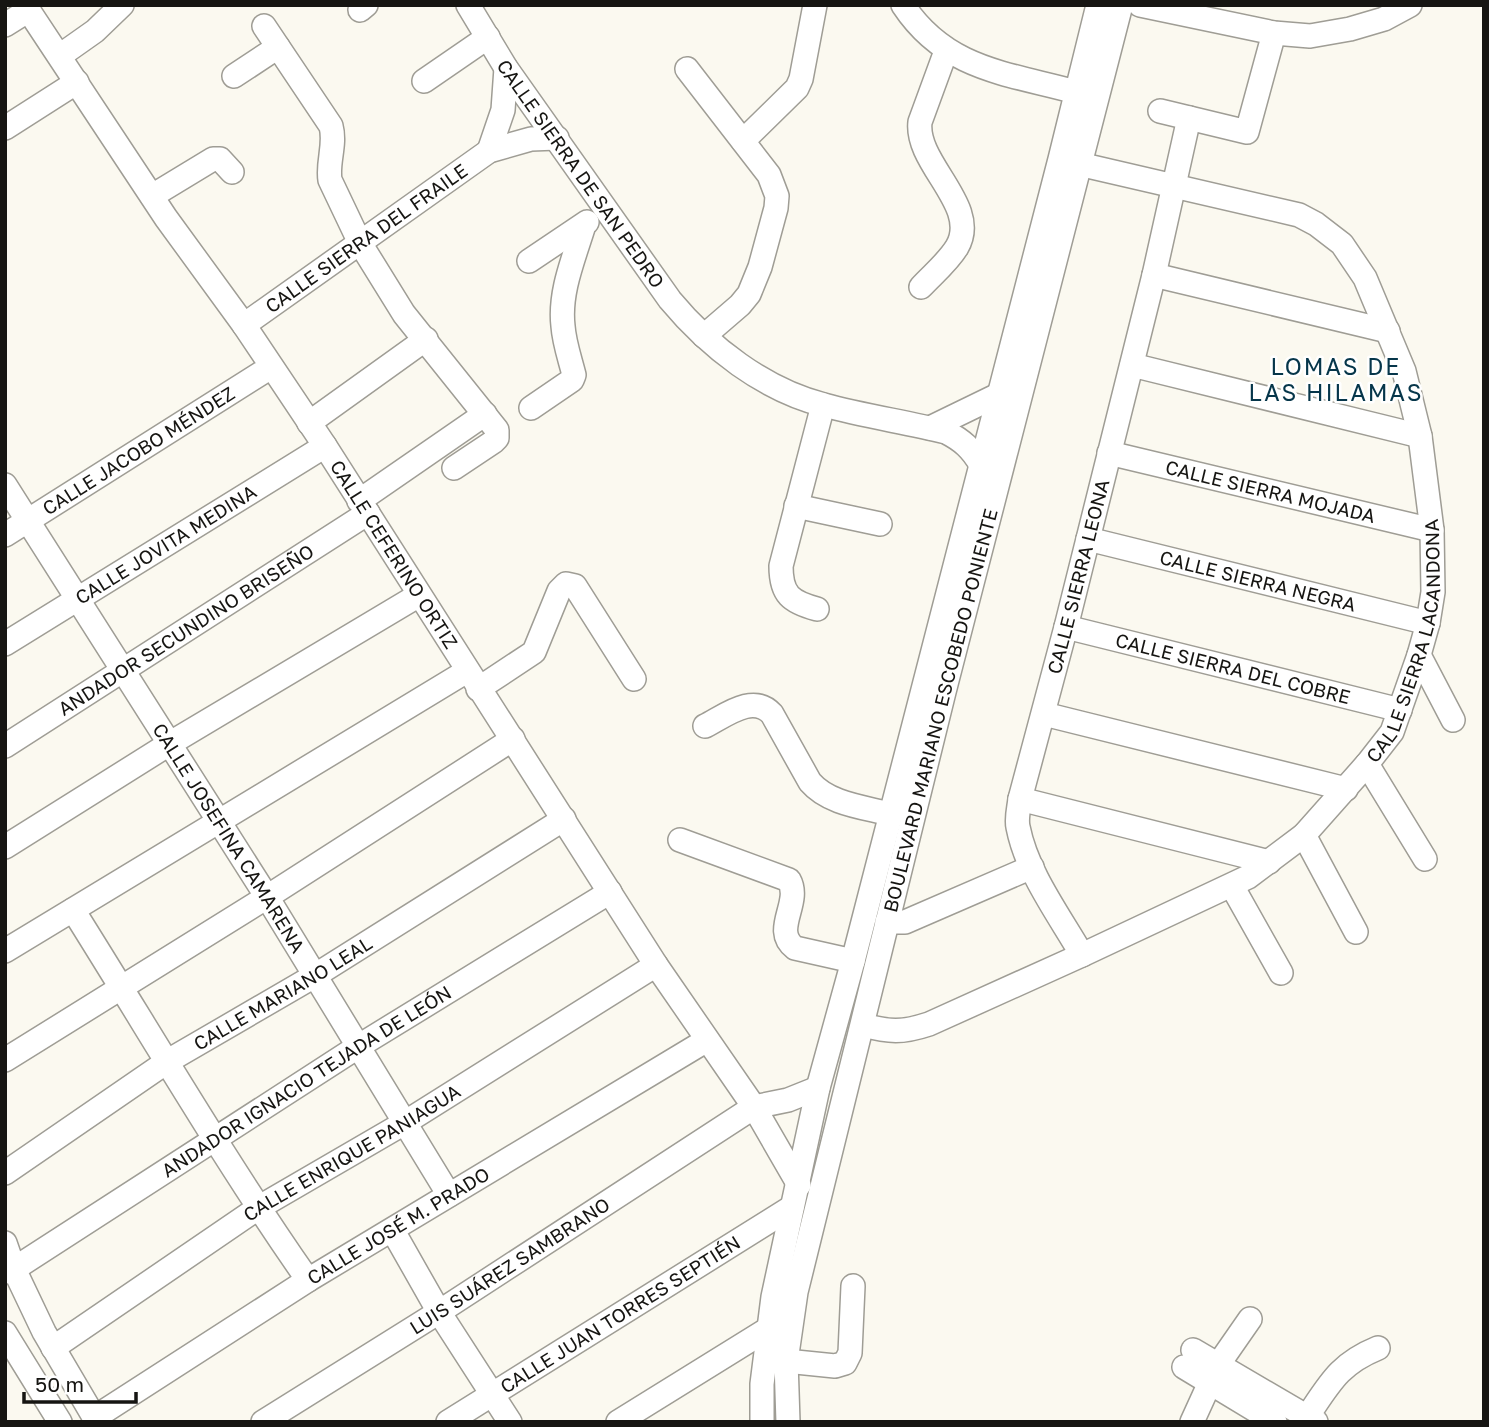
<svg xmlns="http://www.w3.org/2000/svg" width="1489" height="1427" font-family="'Golos Text',sans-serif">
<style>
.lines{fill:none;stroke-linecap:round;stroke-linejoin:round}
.minor-casing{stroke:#9f9d95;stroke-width:26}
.minor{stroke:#fff;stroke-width:23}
.labels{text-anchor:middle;stroke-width:5;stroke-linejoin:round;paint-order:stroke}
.street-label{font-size:19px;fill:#161512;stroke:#fff}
.quarter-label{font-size:23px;letter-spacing:2px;fill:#06364a;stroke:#fff}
</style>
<rect width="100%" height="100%" fill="#fbf9f0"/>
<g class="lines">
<g class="minor-casing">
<g id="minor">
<path id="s1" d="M 25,5 L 166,218 L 244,325 L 325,446 L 656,965 L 754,1107 L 799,1185"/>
<path id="s2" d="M 468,5 L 506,68 L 670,300 C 709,347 764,390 824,405 C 864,416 906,422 946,432 C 962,440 972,449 981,465"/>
<path d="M 903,5 C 946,70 1007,73 1076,92"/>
<path d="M 1140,5 L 1274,33 L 1310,36 L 1350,29 L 1384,19 L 1410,5"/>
<path d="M 360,10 L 366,5"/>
<path d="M 5,25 L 29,10"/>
<path d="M 264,26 L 331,126 C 336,145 327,162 330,180 L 360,243 L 404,314 L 497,430 L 497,438 L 493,442 L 454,468"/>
<path d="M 61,55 L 95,31 L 122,5"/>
<path d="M 687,69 L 769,175 L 777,196 L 776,208 L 760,267 L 749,294 L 740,305 L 704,336"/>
<path d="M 234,76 L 278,47"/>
<path d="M 424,81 L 488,37"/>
<path d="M 1160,111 L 1247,132 L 1274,33"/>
<path d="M 5,128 L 77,82"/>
<path d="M 743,141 L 797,88 L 801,79 L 815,5"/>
<path d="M 489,151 L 503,110 L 506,68"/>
<path d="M 152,196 L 213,159 L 220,159 L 232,172"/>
<path d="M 529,261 L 587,222"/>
<path d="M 1154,275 L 1388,331"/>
<path d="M 921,287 C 933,274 948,262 957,247 C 981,206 915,164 920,122 L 946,51"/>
<path id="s3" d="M 244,325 L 489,151 L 531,139 L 557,138"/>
<path d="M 1132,365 L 1420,436"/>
<path d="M 531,408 L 572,380 L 574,375 C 570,359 564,342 563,326 C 559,292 574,258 584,225"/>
<path d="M 309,423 L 426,339"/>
<path d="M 930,428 L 1000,394"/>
<path id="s4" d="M 1109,453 L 1432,530"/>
<path id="s5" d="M 5,485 L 267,897 L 449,1195"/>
<path d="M 359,501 L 485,414"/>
<path d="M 796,506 L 880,524"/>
<path id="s6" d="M 5,535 L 271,367"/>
<path id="s7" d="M 1088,539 L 1428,623"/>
<path d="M 817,609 C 791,602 781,595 781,566 L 823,405"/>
<path id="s8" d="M 1066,627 L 1400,710"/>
<path id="s9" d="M 5,644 L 325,446"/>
<path d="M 1419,655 L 1453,720"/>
<path d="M 478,689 L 534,652 L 559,591 L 566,584 L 575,586 L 634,679"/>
<path d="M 1044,714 L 1346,789"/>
<path d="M 705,726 C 725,716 753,693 772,714 L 810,782 C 829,804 863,807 890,814"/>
<path id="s10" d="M 5,746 L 368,513"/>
<path d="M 1367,764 L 1425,859"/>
<path d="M 1020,799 L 1269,862"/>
<path d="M 1304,835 L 1356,932"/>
<path d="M 680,840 L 789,880 C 802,903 771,930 795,948 L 853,961"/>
<path d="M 5,847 L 169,744 L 419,595"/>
<path d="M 1232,886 L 1281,973"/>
<path d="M 73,910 C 151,1034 224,1160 308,1280"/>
<path d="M 887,922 L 905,922 L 1032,867"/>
<path d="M 5,951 L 467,671"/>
<path id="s11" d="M 1082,955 C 1059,915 1027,873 1018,827 C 1016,818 1019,808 1020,799 L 1066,627 L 1154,275 L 1189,118"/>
<path id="s12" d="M 863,1025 C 889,1032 902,1033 929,1024 L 1082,955 L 1248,877 L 1304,835 L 1367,764 L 1392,732 L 1419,655 L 1428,623 L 1433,592 L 1432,530 L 1420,436 L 1404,371 L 1365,278 L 1342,244 L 1316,224 L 1299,215 L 1066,161"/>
<path d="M 5,1060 L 267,897 L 513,739"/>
<path id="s13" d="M 5,1173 L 168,1061 L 316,975 L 564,819"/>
<path d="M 393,1231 L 439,1312 L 510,1422"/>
<path d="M 5,1243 L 14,1269 L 44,1332 L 97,1422"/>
<path id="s14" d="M 5,1272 L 14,1269 L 359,1046 L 610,892"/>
<path d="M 5,1333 L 60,1422"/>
<path id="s15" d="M 53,1348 L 258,1208 L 406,1122 L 656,965"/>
<path d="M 1193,1350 L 1316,1422"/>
<path d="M 786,1361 L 835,1366 L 845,1363 L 850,1353 L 853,1286"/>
<path d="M 1184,1367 L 1275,1422"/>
<path d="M 1307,1417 C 1330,1383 1339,1364 1378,1348"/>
<path id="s16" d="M 94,1418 L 308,1280 L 707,1040"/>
<path id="s17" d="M 263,1422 L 439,1312 L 754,1107 L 788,1100 L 818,1088"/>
<path id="s18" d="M 448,1422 L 792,1207"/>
<path d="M 618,1422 L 768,1329"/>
<path d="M 762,1422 L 762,1384 L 773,1297 L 818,1088 L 853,961 L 1060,159 L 1098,5"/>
<path id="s19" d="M 788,1422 L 786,1361 L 796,1292 L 944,692 L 1121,5"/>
<path d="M 1192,1422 L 1218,1365 L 1250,1319"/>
</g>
</g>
<use href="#minor" class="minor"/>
</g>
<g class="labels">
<g class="street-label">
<text dy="7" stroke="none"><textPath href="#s2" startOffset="203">CALLE SIERRA DE SAN PEDRO</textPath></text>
<text dy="7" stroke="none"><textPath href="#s3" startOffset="150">CALLE SIERRA DEL FRAILE</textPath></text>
<text dy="7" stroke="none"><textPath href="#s6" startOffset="158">CALLE JACOBO MÉNDEZ</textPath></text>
<text dy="7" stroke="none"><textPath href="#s4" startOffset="166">CALLE SIERRA MOJADA</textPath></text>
<text dy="7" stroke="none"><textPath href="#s9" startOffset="189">CALLE JOVITA MEDINA</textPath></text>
<text dy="7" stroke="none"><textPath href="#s1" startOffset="662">CALLE CEFERINO ORTIZ</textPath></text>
<text dy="7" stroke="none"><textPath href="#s11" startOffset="402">CALLE SIERRA LEONA</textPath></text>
<text dy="7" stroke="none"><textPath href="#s7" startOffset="175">CALLE SIERRA NEGRA</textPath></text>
<text dy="7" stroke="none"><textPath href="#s10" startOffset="215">ANDADOR SECUNDINO BRISEÑO</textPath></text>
<text dy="7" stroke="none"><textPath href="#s12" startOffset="716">CALLE SIERRA LACANDONA</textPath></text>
<text dy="7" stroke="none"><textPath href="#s8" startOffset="172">CALLE SIERRA DEL COBRE</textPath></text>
<text dy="7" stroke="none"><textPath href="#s19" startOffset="730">BOULEVARD MARIANO ESCOBEDO PONIENTE</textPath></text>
<text dy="7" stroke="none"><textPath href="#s5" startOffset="418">CALLE JOSEFINA CAMARENA</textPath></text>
<text dy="7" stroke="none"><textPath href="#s13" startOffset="331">CALLE MARIANO LEAL</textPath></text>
<text dy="7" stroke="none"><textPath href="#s14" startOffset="357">ANDADOR IGNACIO TEJADA DE LEÓN</textPath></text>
<text dy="7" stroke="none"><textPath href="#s15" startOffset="357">CALLE ENRIQUE PANIAGUA</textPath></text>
<text dy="7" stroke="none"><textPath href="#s16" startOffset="360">CALLE JOSÉ M. PRADO</textPath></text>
<text dy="7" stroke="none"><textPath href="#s17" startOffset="292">LUIS SUÁREZ SAMBRANO</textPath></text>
<text dy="7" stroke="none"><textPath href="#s18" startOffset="203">CALLE JUAN TORRES SEPTIÉN</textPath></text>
</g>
<g class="quarter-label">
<text x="1336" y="375">LOMAS DE<tspan x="1336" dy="26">LAS HILAMAS</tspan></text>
</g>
</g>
<rect width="1489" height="1427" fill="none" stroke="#161512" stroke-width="14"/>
<path d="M24 1392v10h112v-10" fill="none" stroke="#161512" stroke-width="3.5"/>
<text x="35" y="1392" font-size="21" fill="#161512" stroke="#ffffff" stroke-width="5" paint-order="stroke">50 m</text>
</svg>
